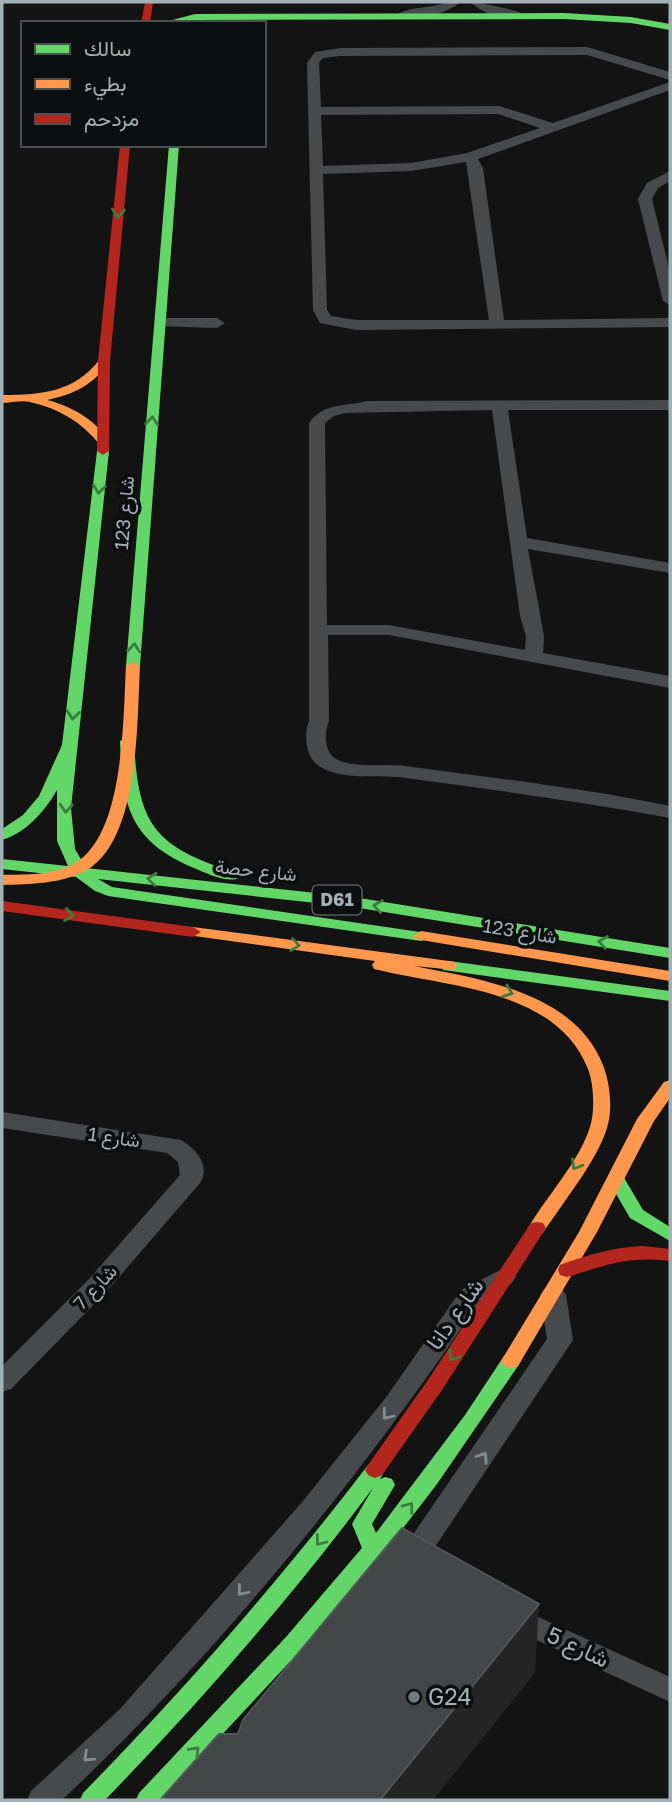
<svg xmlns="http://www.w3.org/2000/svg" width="672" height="1802" font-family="'Golos Text',Vazirmatn,sans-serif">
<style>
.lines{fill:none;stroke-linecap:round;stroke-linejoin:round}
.street{fill:#474a4c;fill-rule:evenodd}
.fast{fill:#63d668;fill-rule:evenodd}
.slow{fill:#ff974d;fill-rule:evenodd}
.jam{fill:#b3261e;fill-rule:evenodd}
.shaded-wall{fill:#242425}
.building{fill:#434647;stroke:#525659;stroke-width:2}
.oneway{stroke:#3c7c40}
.oneway2{stroke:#838c90}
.poi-dot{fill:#71797c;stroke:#0d0e0f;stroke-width:2.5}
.labels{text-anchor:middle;stroke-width:7;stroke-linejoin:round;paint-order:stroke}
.shield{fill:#0d0e0f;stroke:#767f83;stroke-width:2}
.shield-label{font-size:18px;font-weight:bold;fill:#a3b0b5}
.street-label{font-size:19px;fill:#a3b0b5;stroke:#0d0e0f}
.near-street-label{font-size:23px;fill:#a3b0b5;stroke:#0d0e0f}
.near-poi-label{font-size:23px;fill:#a3b0b5;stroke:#0d0e0f;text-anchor:start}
</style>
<rect width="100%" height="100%" fill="#131313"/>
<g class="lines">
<path class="street" d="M 446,2 L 461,2 C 448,13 413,24 398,14 C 411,6 431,9 446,2 Z
M 471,2 C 478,2 517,10 523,14 C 509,24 482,14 471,2 Z
M 587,47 L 670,72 L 670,80 L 587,55 L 340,56 L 323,58 L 319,63 L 321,107 L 499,106 L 553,123 L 670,82 L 670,90 L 478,159 L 483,168 L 504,320 L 670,318 L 670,327 L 356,330 L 320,323 L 313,310 L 307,63 L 315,52 L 340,48 ZM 498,114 L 540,128 L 467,153 L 411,163 L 323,166 L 321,115 ZM 466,162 L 489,320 L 356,320 L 331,316 L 327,310 L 323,174 L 411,171 Z
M 670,171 L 670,181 L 658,188 L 652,199 L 670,272 L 670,305 L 663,301 L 638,199 L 647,183 Z
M 161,318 L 217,318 L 225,323 L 217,328 L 156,326 L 156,320 Z
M 670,400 L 670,410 L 508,410 L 527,538 L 670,563 L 670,573 L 528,549 L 544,636 L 543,653 L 670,676 L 670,688 L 389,635 L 328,635 L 329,721 C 324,732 324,753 336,759 C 355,769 384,763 405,766 C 494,778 582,788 670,806 L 670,818 C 582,802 495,790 406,778 C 380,774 347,781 322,768 C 306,760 303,736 309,721 L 309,423 C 324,402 345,407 367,401 ZM 492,410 L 520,616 L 526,636 L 525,650 L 389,625 L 327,625 L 325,423 L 334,416 L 345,413 Z
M 2,1112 L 181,1140 C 196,1149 211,1166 200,1183 L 107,1291 L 11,1389 L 2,1392 L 2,1366 L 89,1279 L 180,1175 L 178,1162 L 167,1153 L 2,1128 Z
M 504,1268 L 513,1271 L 516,1277 C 507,1293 483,1297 469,1317 C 350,1490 215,1656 62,1800 L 27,1800 L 31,1791 L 120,1709 L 303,1501 L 387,1396 L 461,1290 Z
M 553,1286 L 562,1289 L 566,1295 L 573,1340 L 419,1571 L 409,1574 L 399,1571 L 395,1563 L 399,1555 L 547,1339 L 540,1295 L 544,1289 Z
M 514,1606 L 670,1677 L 670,1702 L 504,1625 L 500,1617 L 504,1609 Z"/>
<path class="fast" d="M 564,13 L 631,17 L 670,24 L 670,30 L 631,23 L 564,19 L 195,20 L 161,23 L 195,14 Z
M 169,145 L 179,145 L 140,666 L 133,670 L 126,666 Z
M 103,447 L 109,451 L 71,808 L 75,849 L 86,868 L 353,897 L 670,948 L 670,958 L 353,907 L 98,879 L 112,887 L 427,933 L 429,936 L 427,939 L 421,941 L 108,896 L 95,891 L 76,877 L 2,869 L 2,859 L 68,866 L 57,841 L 57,790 C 45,811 26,833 2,840 L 2,829 L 23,815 L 39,796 L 62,745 L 97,451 Z
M 127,737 L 134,741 C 138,826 155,847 237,873 L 239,876 L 237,879 C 224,882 206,873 194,868 C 130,841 122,806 120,741 Z
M 449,961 L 670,991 L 670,1001 L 443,970 L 441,966 L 443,962 Z
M 617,1174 L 623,1176 L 643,1210 L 670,1227 L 670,1241 L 630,1218 L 608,1180 L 611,1176 Z
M 511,1354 L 518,1356 L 521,1361 L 518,1366 L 437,1484 L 387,1549 L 384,1556 L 379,1557 L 301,1650 L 161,1800 L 136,1800 L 139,1793 L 286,1637 L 362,1548 L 352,1524 L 373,1488 C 291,1598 201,1701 105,1800 L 80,1800 L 83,1793 C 185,1689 280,1580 368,1465 L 375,1462 L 382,1465 L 385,1470 L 380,1479 L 385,1477 L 392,1479 L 395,1485 L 372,1524 L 376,1533 L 465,1415 L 504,1356 Z"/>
<path class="slow" d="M 104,358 L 110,361 C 93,385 75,394 47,400 C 73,407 92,418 108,439 L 108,445 L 100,445 C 82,422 58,408 30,402 C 22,400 10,403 2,403 L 2,395 C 42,395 75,392 100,359 Z
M 133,662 L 140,666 C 137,721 140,838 87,870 C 62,884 30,884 2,885 L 2,875 C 26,874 54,876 75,863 C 125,834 123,717 126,666 Z
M 193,927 L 449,961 L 455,962 L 457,966 L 455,970 L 414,966 C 481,979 575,993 603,1065 C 610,1083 613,1109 607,1128 C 597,1161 563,1202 543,1233 L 531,1233 L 528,1228 C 546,1197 579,1162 590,1127 C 595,1111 594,1085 588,1069 C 556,988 446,987 374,969 L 372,965 L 375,961 L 187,935 L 185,932 L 187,929 Z
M 421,931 L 670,971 L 670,981 L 415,939 L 413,936 Z
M 670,1080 L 670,1098 L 654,1121 L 597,1232 L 518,1366 L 511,1368 L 504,1366 L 501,1361 L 579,1232 L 637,1119 L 664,1082 Z"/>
<path class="jam" d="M 145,2 L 153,2 L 150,23 L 141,23 Z
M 120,145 L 130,145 L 110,361 L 109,451 L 103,455 L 97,451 L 98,361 Z
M 2,901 L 193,927 L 201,932 L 193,937 L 2,911 Z
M 537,1222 L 543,1223 L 546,1228 L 442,1390 L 382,1475 L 375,1478 L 368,1475 L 365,1470 L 368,1465 L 428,1380 L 531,1223 Z
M 643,1246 L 670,1249 L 670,1261 C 626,1256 608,1265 567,1277 L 560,1275 L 558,1270 L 560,1265 C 587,1255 614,1247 643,1246 Z"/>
</g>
<path class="shaded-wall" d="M 539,1604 L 535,1673 L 433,1800 L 380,1800 Z"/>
<path class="building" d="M 402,1528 L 539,1604 L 380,1800 L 160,1800 L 219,1734 L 238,1734 L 243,1720 Z"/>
<defs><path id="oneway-chevron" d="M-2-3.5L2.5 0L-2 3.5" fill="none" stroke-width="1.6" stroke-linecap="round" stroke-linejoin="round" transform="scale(1.75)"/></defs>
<g class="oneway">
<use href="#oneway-chevron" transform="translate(118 213) rotate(96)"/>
<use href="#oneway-chevron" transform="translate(152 421) rotate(-85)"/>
<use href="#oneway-chevron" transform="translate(99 489) rotate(97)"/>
<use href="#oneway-chevron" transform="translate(134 648) rotate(-85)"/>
<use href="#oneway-chevron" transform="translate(73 715) rotate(97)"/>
<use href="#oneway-chevron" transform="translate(66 808) rotate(93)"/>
<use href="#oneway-chevron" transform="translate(152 879) rotate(-174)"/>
<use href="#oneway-chevron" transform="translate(378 906) rotate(-171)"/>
<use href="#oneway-chevron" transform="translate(69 915) rotate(8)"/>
<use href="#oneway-chevron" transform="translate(603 942) rotate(-171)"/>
<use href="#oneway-chevron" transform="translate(295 945) rotate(8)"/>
<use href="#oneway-chevron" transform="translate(508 992) rotate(21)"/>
<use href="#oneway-chevron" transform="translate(576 1165) rotate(121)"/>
<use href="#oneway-chevron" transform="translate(453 1356) rotate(125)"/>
<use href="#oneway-chevron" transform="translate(409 1507) rotate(-53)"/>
<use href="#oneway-chevron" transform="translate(320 1541) rotate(128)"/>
<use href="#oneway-chevron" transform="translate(195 1751) rotate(-46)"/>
</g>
<g class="oneway2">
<use href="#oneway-chevron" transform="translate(387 1415) rotate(128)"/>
<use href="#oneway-chevron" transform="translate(483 1457) rotate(-56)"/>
<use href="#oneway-chevron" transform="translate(242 1591) rotate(130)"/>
<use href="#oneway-chevron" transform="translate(88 1757) rotate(137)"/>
</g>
<circle class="poi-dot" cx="414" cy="1697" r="7"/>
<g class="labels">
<rect class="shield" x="312.5" y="885.5" width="49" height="29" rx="5"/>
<g class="shield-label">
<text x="337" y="906">D61</text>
</g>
<g class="street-label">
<text transform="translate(124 513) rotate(-85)" y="7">شارع 123</text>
<text transform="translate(256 870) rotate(6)" y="7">شارع حصة</text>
<text transform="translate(520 931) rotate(9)" y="7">شارع 123</text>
<text transform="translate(114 1137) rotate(8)" y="7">شارع 1</text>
<text transform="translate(95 1287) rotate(-47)" y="7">شارع 7</text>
</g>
<g class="near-street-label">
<text transform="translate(455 1314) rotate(-55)" y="8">شارع دانا</text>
<text transform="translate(578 1647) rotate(25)" y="8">شارع 5</text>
</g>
<g class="near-poi-label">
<text x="428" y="1705">G24</text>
</g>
</g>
<rect width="672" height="1802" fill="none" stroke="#a3b0b5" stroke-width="7"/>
<rect x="21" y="21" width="245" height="126" fill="#0d0e0f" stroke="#494f51" stroke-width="2"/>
<rect x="35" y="44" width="35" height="10" fill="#63d668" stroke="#494f51" stroke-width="2"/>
<text x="84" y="56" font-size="21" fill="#a3b0b5">سالك</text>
<rect x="35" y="79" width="35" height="10" fill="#ff974d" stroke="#494f51" stroke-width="2"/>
<text x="84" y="91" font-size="21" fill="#a3b0b5">بطيء</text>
<rect x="35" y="114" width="35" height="10" fill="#b3261e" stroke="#494f51" stroke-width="2"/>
<text x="84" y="126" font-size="21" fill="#a3b0b5">مزدحم</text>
</svg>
